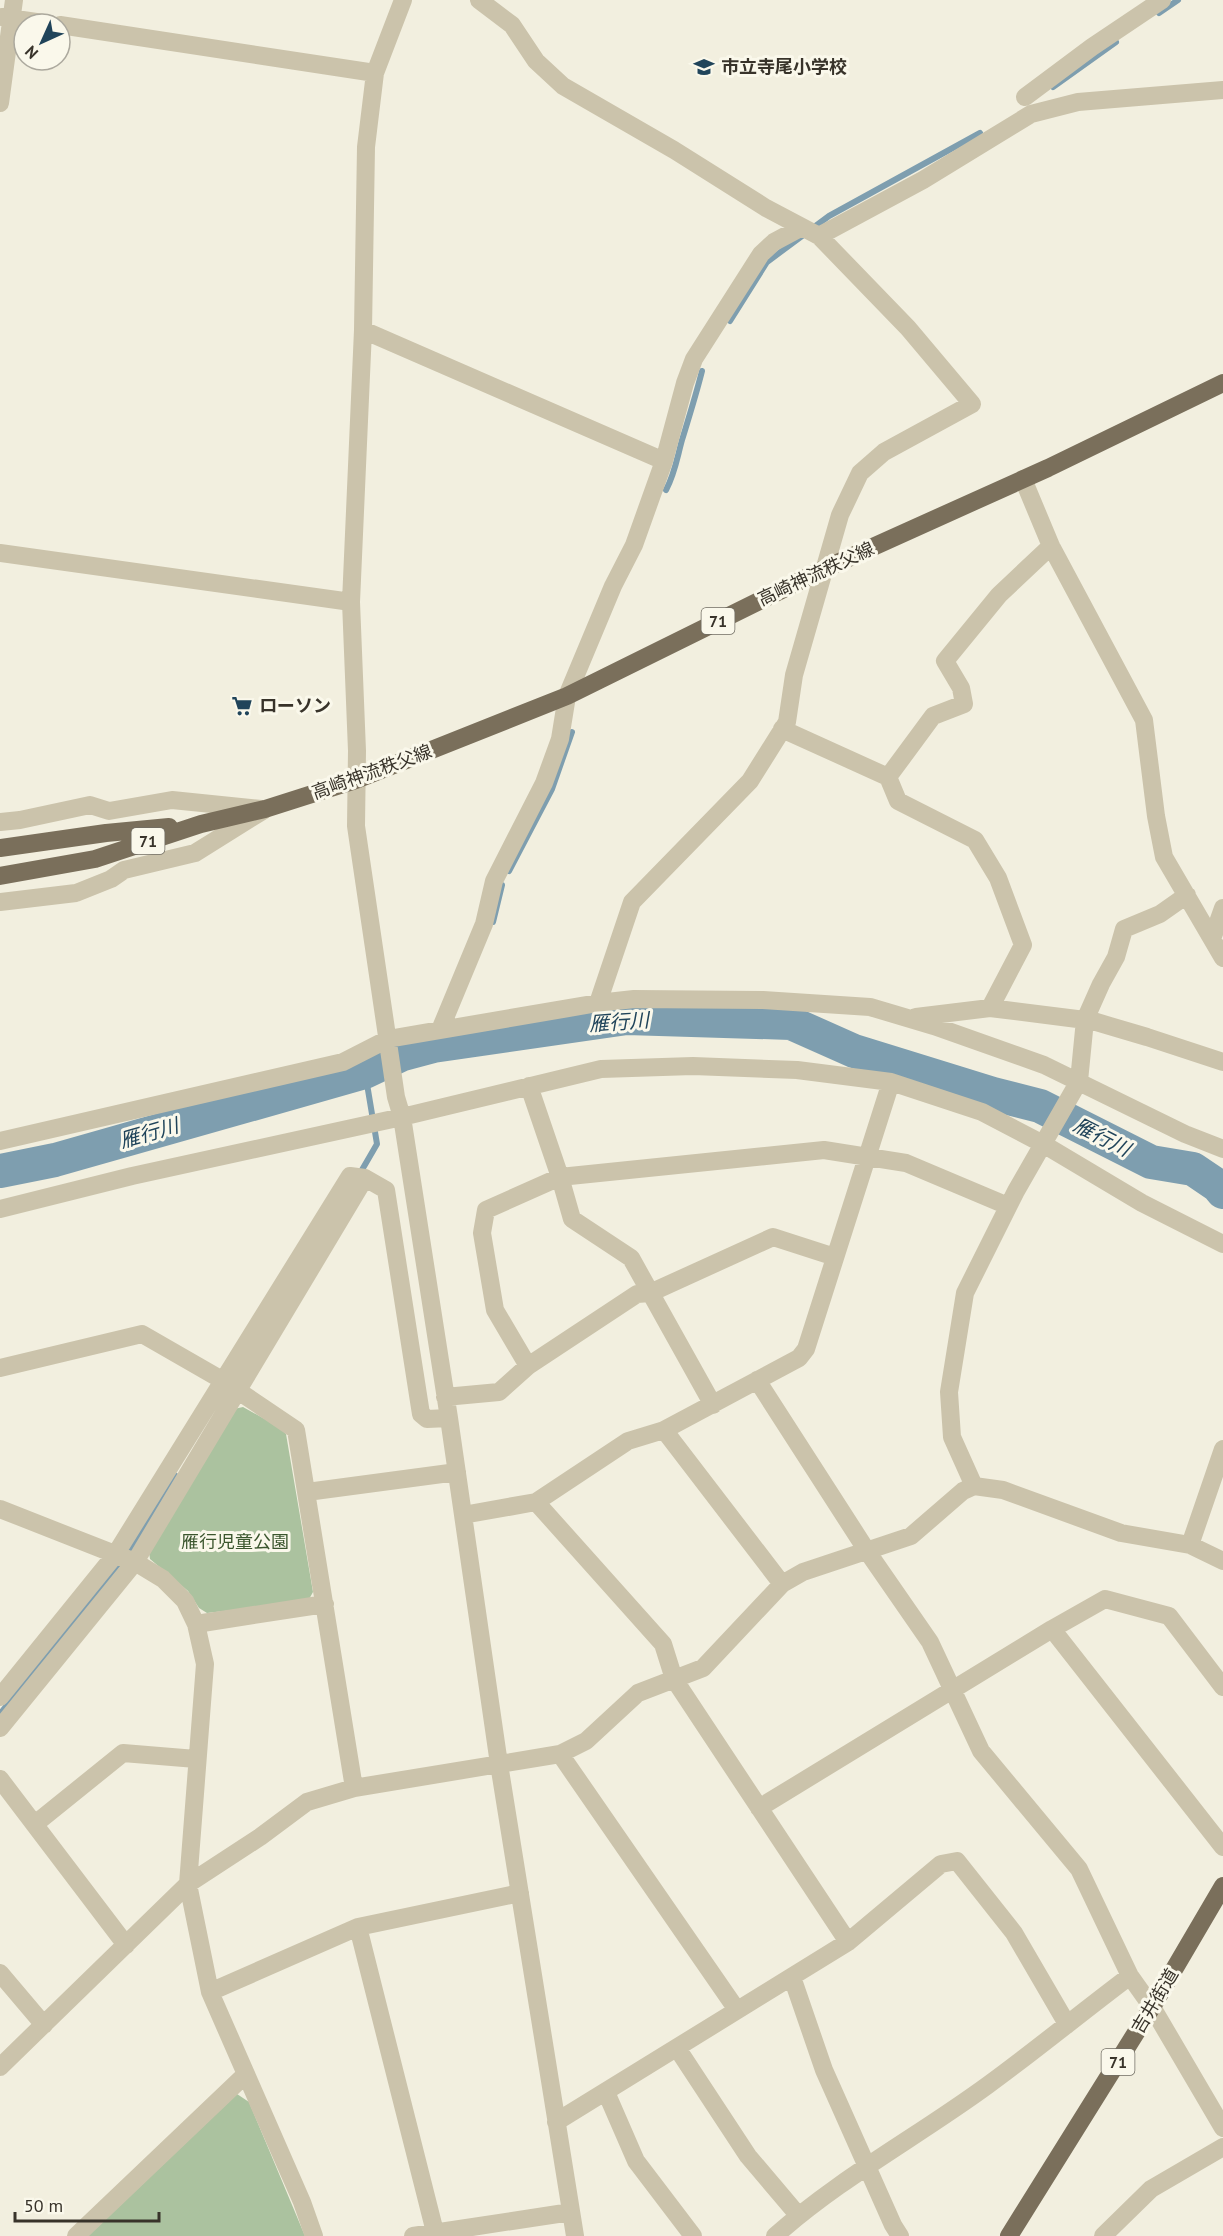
<svg xmlns="http://www.w3.org/2000/svg" width="1223" height="2236" font-family="'PT Sans','Noto Sans JP',sans-serif">
<style>
.green{fill:#abc29f}
.lines{fill:none;stroke-linecap:round;stroke-linejoin:round}
.stream{stroke:#7e9eaf;stroke-width:6}
.river{stroke:#7e9eaf;stroke-width:34}
.minor{stroke:#cbc3ab;stroke-width:18}
.major{stroke:#7a6f5b;stroke-width:18}
.labels{text-anchor:middle;stroke-width:6;stroke-linejoin:round;paint-order:stroke}
.shield{fill:#faf8eb;stroke:#726e64;stroke-width:1.5}
.shield-label{font-size:16px;font-weight:bold;fill:#38332a}
.poi-label{font-size:18px;font-weight:bold;fill:#38332a;stroke:#faf8eb;text-anchor:start}
.street-label{font-size:18px;fill:#38332a;stroke:#faf8eb}
.park-label{font-size:18px;fill:#3b562e;stroke:#faf8eb}
.water-label{font-size:20px;font-style:italic;fill:#20445a;stroke:#faf8eb}
</style>
<rect width="100%" height="100%" fill="#f2efdf"/>
<path class="green" d="M 243,1407 L 279,1427 L 286,1434 L 313,1592 L 308,1601 L 207,1613 L 199,1608 L 188,1591 L 150,1559 L 149,1552 L 234,1409 Z
M 237,2094 L 249,2102 L 305,2236 L 88,2236 Z"/>
<g class="lines">
<path class="stream" d="M 1159,13 L 1178,0
M 1053,87 L 1116,42
M 730,321 L 767,262 L 829,216 L 980,133
M 666,490 C 675,473 677,458 682,440 C 689,417 696,395 702,371
M 509,871 L 552,789 L 572,732
M 493,922 L 502,885
M 442,1044 L 448,1031
M 359,1175 L 377,1144 L 365,1072
M 126,1556 L 176,1476
M 0,1714 L 117,1566"/>
<path class="river" d="M 0,1171 L 55,1160 L 365,1072 L 403,1054 L 433,1046 L 627,1018 L 791,1023 L 854,1051 L 993,1094 L 1040,1106 L 1151,1162 L 1193,1169 L 1218,1186 L 1223,1192"/>
<path class="minor" d="M 403,0 L 375,73 L 366,147 L 363,330 L 351,602 L 357,751 L 356,826 L 396,1097 L 402,1117 L 449,1418 L 499,1764 L 575,2236
M 479,0 L 512,25 L 536,61 L 563,86 L 674,150 L 766,208 L 819,236 L 908,328 L 972,404 L 884,452 L 860,473 L 840,515 L 794,675 L 787,722 L 750,781 L 632,902 L 598,1003
M 2,17 L 50,24
M 60,25 L 375,73
M 1025,97 L 1092,47 L 1162,0
M 0,103 L 14,0
M 819,236 L 923,180 L 1031,114 L 1078,102 L 1223,90
M 363,330 L 664,461
M 1023,479 L 1051,546 L 1144,720 L 1156,816 L 1164,857 L 1223,958
M 0,553 L 351,602
M 782,729 L 888,777 L 898,801 L 975,840 L 998,878 L 1023,945 L 990,1008
M 888,777 L 933,716 L 964,704 L 961,688 L 945,661 L 999,595 L 1051,546
M 0,822 L 20,820 L 90,805 L 109,811 L 172,800 L 261,809
M 1187,895 L 1160,914 L 1124,929 L 1116,957 L 1101,984 L 1085,1020 L 1079,1081 L 1016,1191 L 965,1293 L 949,1392 L 952,1437 L 974,1486 L 1003,1490 L 1121,1533 L 1190,1545 L 1223,1561
M 0,902 L 76,893 L 111,879 L 124,870 L 195,853 L 264,810
M 1212,939 L 1223,908
M 916,1017 L 990,1008 L 1093,1021 L 1147,1037 L 1223,1062
M 440,1030 L 484,924 L 494,881 L 544,783 L 560,739 L 567,696 L 613,586 L 634,545 L 664,461 L 685,383 L 694,359 L 761,254 L 774,242 L 802,227
M 529,1086 L 560,1177 L 572,1219 L 631,1258 L 713,1405
M 0,1141 L 343,1062 L 388,1039 L 598,1003 L 634,999 L 763,1000 L 870,1007 L 934,1026 L 1044,1065 L 1185,1134 L 1223,1149
M 0,1209 L 132,1176 L 402,1117 L 601,1069 L 693,1066 L 797,1070 L 891,1082 L 982,1112 L 1043,1144 L 1142,1203 L 1223,1244
M 835,1257 L 773,1237 L 650,1293 L 637,1294 L 528,1366 L 495,1310 L 482,1233 L 486,1210 L 560,1177 L 824,1150 L 906,1163 L 1008,1206
M 0,1368 L 142,1334 L 222,1380 L 296,1430 L 354,1788
M 757,1380 L 867,1551 L 930,1642 L 981,1751 L 1079,1869 L 1130,1976 L 1152,2007 L 1223,2128
M 445,1397 L 499,1392 L 528,1366
M 664,1430 L 782,1584
M 307,1492 L 457,1472
M 536,1502 L 663,1644 L 674,1679 L 848,1942
M 0,1509 L 135,1562 L 163,1579 L 185,1601 L 196,1624 L 205,1664 L 188,1884 L 210,1992 L 302,2202 L 314,2236
M 463,1515 L 536,1502 L 628,1441 L 664,1430 L 799,1358 L 806,1349 L 891,1082
M 1190,1545 L 1223,1449
M 196,1624 L 325,1604
M 1052,1629 L 1223,1847
M 0,1697 L 115,1555 L 350,1176 L 365,1178 L 386,1190 L 421,1414 L 427,1419 L 449,1418
M 0,1728 L 135,1562 L 365,1178
M 560,1754 L 737,2010
M 0,1779 L 126,1945
M 759,1808 L 1052,1629 L 1105,1599 L 1169,1616 L 1223,1687
M 35,1824 L 123,1753 L 196,1759
M 358,1927 L 436,2236
M 0,1973 L 44,2025
M 792,1977 L 824,2070 L 893,2225 L 900,2236
M 210,1992 L 358,1927 L 520,1893
M 677,2048 L 748,2156 L 798,2215
M 0,2067 L 188,1884 L 260,1837 L 307,1802 L 354,1788 L 560,1754 L 586,1741 L 638,1693 L 703,1668 L 782,1584 L 803,1572 L 911,1536 L 963,1491 L 974,1486
M 606,2092 L 636,2161 L 693,2236
M 556,2122 L 848,1942 L 941,1864 L 957,1861 L 1014,1933 L 1067,2024
M 76,2236 L 246,2074
M 413,2236 L 571,2212
M 775,2236 C 840,2178 917,2137 988,2085 C 1036,2050 1082,2012 1130,1976
M 1103,2236 L 1151,2189 L 1223,2147"/>
<path class="major" d="M 0,848 L 106,833 L 169,827
M 0,876 L 95,859 L 201,824 L 265,809 L 356,780 L 567,696 L 824,569 L 1048,468 L 1223,383
M 1009,2236 L 1152,2007 L 1223,1886"/>
</g>
<defs>
<g id="school-bare" transform="scale(1.62)"><path d="M0-5L7-2L0 1L-7-2ZM-4 1L0 2.5L4 1V4Q0 6-4 4Z" fill="#20445a" stroke="#faf8eb" stroke-width="2.5" paint-order="stroke"/></g>
<g id="supermarket-bare" transform="scale(1.62)"><path d="M-6-5.5h2.5l.6 2H6L4.5 2H-2.5L-4.4-4H-6ZM-1.5 3.2a1.3 1.3 0 1 0 .1 0ZM3 3.2a1.3 1.3 0 1 0 .1 0Z" fill="#20445a" stroke="#faf8eb" stroke-width="2.5" paint-order="stroke"/></g>
</defs>
<g fill-rule="evenodd">
<use href="#school-bare" x="704" y="67"/>
<use href="#supermarket-bare" x="242" y="706"/>
</g>
<g class="labels">
<g class="shield">
<rect x="701.5" y="608" width="33" height="26" rx="4.5"/>
<rect x="131.5" y="828" width="33" height="26" rx="4.5"/>
<rect x="1101.5" y="2049" width="33" height="26" rx="4.5"/>
</g>
<g class="shield-label">
<text x="718" y="627">71</text>
<text x="148" y="847">71</text>
<text x="1118" y="2068">71</text>
</g>
<g class="poi-label">
<text x="721" y="73">市立寺尾小学校</text>
<text x="259" y="712">ローソン</text>
</g>
<g class="street-label">
<text transform="translate(816 574) rotate(-25)" y="6">高崎神流秩父線</text>
<text transform="translate(372 772) rotate(-20)" y="6">高崎神流秩父線</text>
<text transform="translate(1155 2001) rotate(-59)" y="6">吉井街道</text>
</g>
<g class="park-label">
<text x="235" y="1548">雁行児童公園</text>
</g>
<g class="water-label">
<text transform="translate(619 1022) rotate(-4)" y="7">雁行川</text>
<text transform="translate(149 1133) rotate(-16)" y="7">雁行川</text>
<text transform="translate(1102 1137) rotate(27)" y="7">雁行川</text>
</g>
</g>
<g transform="translate(42 42) rotate(225)"><circle r="28" fill="#faf8eb" stroke="#aca99e" stroke-width="1.5"/>
<path d="M0-4.5L10 22L0 15L-10 22Z" fill="#20445a"/>
<text y="-9" font-size="16" font-weight="bold" text-anchor="middle" fill="#38332a">N</text>
</g>
<path d="M15 2212v9h144v-9" fill="none" stroke="#38332a" stroke-width="3"/>
<text x="24" y="2212" font-size="18" fill="#38332a" stroke="#faf8eb" stroke-width="4.5" paint-order="stroke">50 m</text>
</svg>
